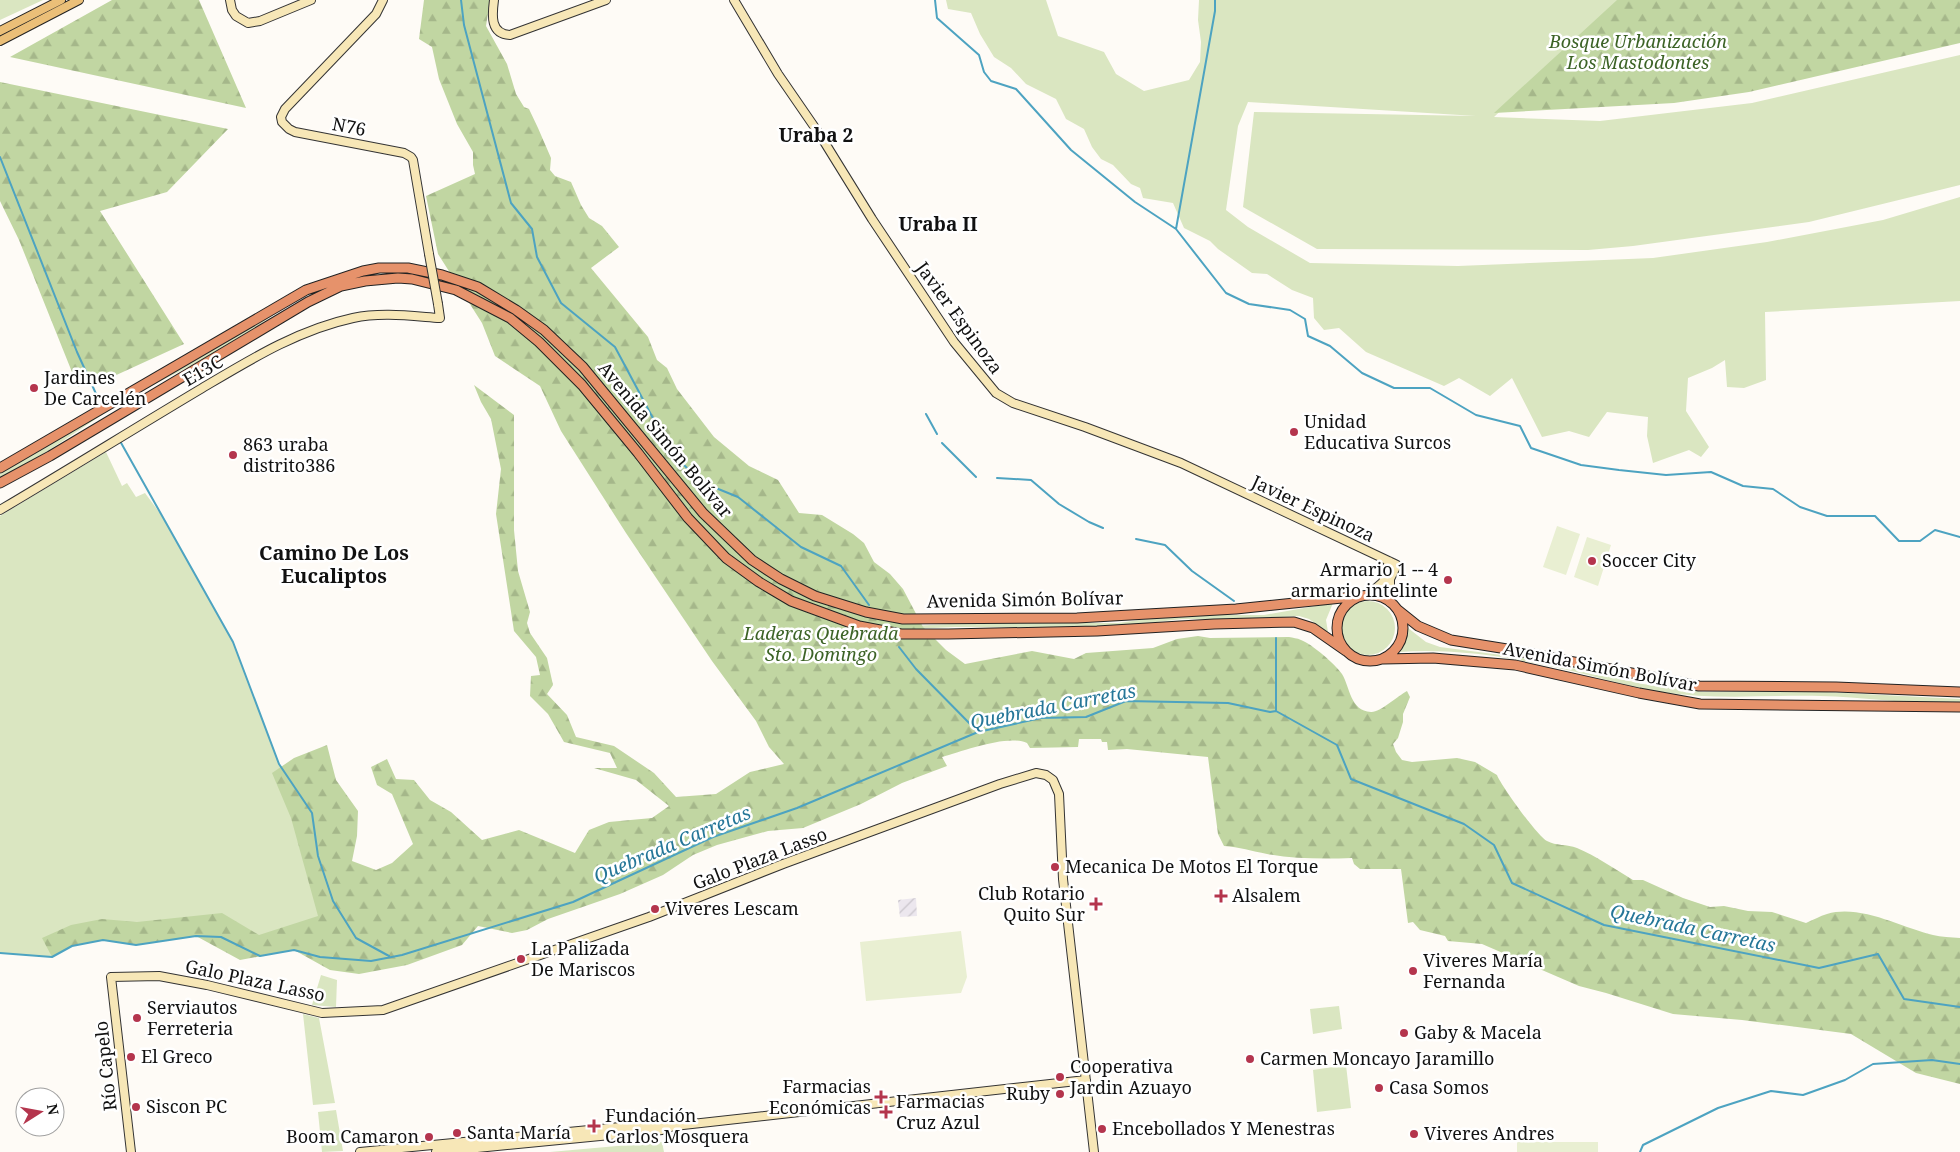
<svg xmlns="http://www.w3.org/2000/svg" width="1960" height="1152" font-family="'Noto Serif',serif">
<style>
.industrial{fill:url(#industrial-furrows)}
.grass{fill:#dae6c1}
.forest{fill:url(#forest-firs)}
.pitch{fill:#e9efd2}
.lines{fill:none;stroke-linecap:round;stroke-linejoin:round}
.stream{stroke:#4da3c1;stroke-width:2}
.secondary-casing{stroke:#333;stroke-width:10}
.primary-casing{stroke:#222;stroke-width:10}
.highway-casing{stroke:#222;stroke-width:11}
.secondary{stroke:#f7e7b7;stroke-width:8}
.primary{stroke:#ebbf78;stroke-width:8}
.highway{stroke:#e6926b;stroke-width:9}
.secondary-bridge-casing{stroke:#333;stroke-width:10;stroke-linecap:butt}
.secondary-bridge{stroke:#f7e7b7;stroke-width:8}
.poi-dot{fill:#b4354d;stroke:#fff;stroke-width:2}
.labels{text-anchor:middle;stroke-width:5;stroke-linejoin:round;paint-order:stroke}
.park-label{font-size:18px;font-style:italic;fill:#3c6326;stroke:#fff}
.street-label{font-size:18px;fill:#111;stroke:#fff}
.poi-label{font-size:18px;fill:#111;stroke:#fff;text-anchor:start}
.neighbourhood-label{font-size:19px;font-weight:bold;fill:#111;stroke:#fff}
.water-label{font-size:19px;font-style:italic;fill:#257698;stroke:#fff}
.quarter-label{font-size:20px;font-weight:bold;fill:#111;stroke:#fff}
</style>
<defs>
<pattern id="industrial-furrows" width="10" height="10" patternUnits="userSpaceOnUse" patternTransform="scale(1.25)"><rect width="10" height="10" fill="#ece7ee"/><path d="M-1 1l2-2M0 10L10 0M9 11l2-2" fill="none" stroke="#c9c5cb"/></pattern>
<pattern id="forest-firs" width="22" height="20" patternUnits="userSpaceOnUse" patternTransform="scale(1.25)"><rect width="22" height="20" fill="#c1d6a2"/><path d="M5 1l3.5 6h-7zM16 11l3.5 6h-7z" fill="#a5b78a"/></pattern>
</defs>
<rect width="100%" height="100%" fill="#fefbf6"/>
<path class="industrial" d="M 916,898 L 917,916 L 900,917 L 898,900 Z"/>
<path class="grass" d="M 0,0 L 43,0 L 0,20 Z
M 946,0 L 1046,0 L 1058,36 L 1104,52 L 1116,74 L 1144,91 L 1189,80 L 1200,62 L 1201,42 L 1198,20 L 1199,0 L 1618,0 L 1494,117 L 1600,121 L 1752,103 L 1960,55 L 1960,185 L 1809,222 L 1633,246 L 1588,250 L 1317,249 L 1243,207 L 1254,112 L 1476,116 L 1248,102 L 1238,126 L 1226,210 L 1248,227 L 1310,263 L 1458,266 L 1653,258 L 1767,242 L 1883,220 L 1960,197 L 1960,301 L 1765,312 L 1766,380 L 1744,388 L 1727,387 L 1725,360 L 1712,368 L 1688,378 L 1686,411 L 1709,447 L 1701,457 L 1689,450 L 1653,463 L 1647,436 L 1648,417 L 1607,412 L 1589,437 L 1569,431 L 1542,437 L 1512,378 L 1490,396 L 1459,378 L 1444,386 L 1366,352 L 1339,328 L 1324,330 L 1314,318 L 1313,298 L 1292,290 L 1267,274 L 1252,273 L 1218,249 L 1210,241 L 1184,228 L 1173,203 L 1143,198 L 1140,188 L 1131,184 L 1113,165 L 1101,159 L 1092,147 L 1084,129 L 1066,119 L 1056,99 L 1026,84 L 1011,68 L 994,57 L 980,34 L 971,13 L 948,9 Z
M 407,270 L 475,288 L 912,626 L 968,623 L 1118,623 L 1161,617 L 1200,615 L 1264,615 L 1333,603 L 1326,620 L 1328,632 L 1309,619 L 1299,616 L 1246,619 L 1182,619 L 1140,624 L 1076,628 L 955,627 L 912,629 L 473,292 C 439,278 400,267 363,276 C 336,282 309,293 286,307 C 267,318 251,332 232,343 C 195,365 156,382 119,404 C 79,429 42,457 0,479 L 0,474 L 176,369 L 232,339 L 285,304 L 334,281 L 356,274 Z
M 106,452 L 122,486 L 127,483 L 136,497 L 145,493 L 162,516 L 233,642 L 279,764 L 312,813 L 333,901 L 294,950 L 260,956 L 196,936 L 136,945 L 103,940 L 72,946 L 52,957 L 0,953 L 0,516 Z
M1341 628a27 27 0 1 1 54 0a27 27 0 1 1-54 0Z
M 1408,628 L 1426,642 L 1440,647 L 1532,659 L 1643,684 L 1703,692 L 1807,691 L 1960,699 L 1960,703 C 1913,705 1866,697 1820,696 C 1766,695 1714,700 1661,692 C 1631,687 1601,678 1572,671 C 1515,658 1458,648 1399,652 L 1406,641 Z
M 321,975 L 337,980 L 336,1007 L 312,1005 Z
M 1339,1006 L 1342,1029 L 1313,1034 L 1310,1009 Z
M 303,1014 L 319,1018 L 335,1103 L 313,1105 Z
M 1346,1065 L 1351,1108 L 1317,1112 L 1313,1070 Z
M 336,1110 L 343,1151 L 322,1152 L 318,1112 Z
M 662,1142 L 664,1152 L 550,1152 Z"/>
<path class="forest" d="M 112,0 L 199,0 L 246,108 L 10,57 Z
M 424,0 L 490,0 L 486,26 L 507,64 L 516,94 L 524,107 L 529,109 L 538,128 L 551,158 L 550,170 L 555,176 L 571,182 L 581,205 L 589,218 L 602,226 L 619,247 L 591,268 L 648,337 L 657,360 L 667,368 L 677,389 L 714,437 L 749,466 L 778,480 L 799,513 L 822,515 L 853,534 L 864,543 L 874,562 L 890,574 L 903,589 L 923,627 L 946,650 L 965,664 L 1032,651 L 1074,659 L 1086,653 L 1153,648 L 1177,639 L 1198,636 L 1210,638 L 1289,637 C 1293,638 1297,638 1301,640 C 1312,644 1335,664 1342,674 C 1350,687 1350,711 1371,712 C 1379,713 1398,696 1407,691 L 1410,697 L 1403,714 L 1403,722 L 1398,738 L 1393,744 L 1396,752 L 1402,760 L 1412,762 L 1457,758 L 1475,762 L 1497,775 C 1500,784 1538,837 1547,841 C 1556,846 1567,844 1577,848 C 1596,856 1615,869 1633,880 L 1643,880 L 1683,898 L 1710,907 L 1724,906 L 1748,911 L 1772,912 L 1806,923 C 1813,920 1820,916 1827,914 C 1861,904 1902,928 1933,935 C 1941,937 1951,937 1960,938 L 1960,1084 L 1916,1073 L 1851,1034 L 1742,1020 L 1673,1014 L 1606,993 L 1579,986 L 1482,944 L 1448,941 L 1445,936 L 1420,930 L 1413,922 L 1408,923 L 1401,869 L 1360,869 L 1354,864 L 1352,858 C 1324,859 1294,859 1267,854 C 1252,851 1239,847 1224,846 L 1218,834 L 1208,757 L 1127,749 L 1108,750 L 1107,742 L 1102,742 L 1101,739 L 1079,739 L 1078,747 L 1030,748 L 1027,743 C 1008,734 963,751 942,757 L 947,766 L 902,783 L 861,804 L 803,828 L 768,831 L 717,845 L 693,855 L 663,875 L 620,894 L 548,919 L 527,930 L 512,933 L 478,926 L 462,945 L 407,965 L 359,974 L 330,970 L 294,950 L 240,960 L 196,936 L 136,945 L 103,940 L 72,946 L 52,957 L 42,938 L 71,925 L 102,919 L 137,922 L 222,913 L 259,935 L 318,916 L 291,818 L 272,773 L 294,758 L 327,745 L 336,780 L 358,811 L 357,836 L 352,861 L 376,870 L 392,863 L 413,844 L 392,794 L 377,785 L 371,767 L 387,759 L 396,779 L 414,780 L 430,800 L 451,812 L 482,840 L 519,830 L 575,853 L 589,830 L 609,822 L 652,818 L 669,806 L 636,780 L 594,768 L 617,768 L 610,753 L 564,742 L 548,714 L 530,696 L 531,676 L 540,675 L 536,657 L 514,631 L 496,514 L 501,469 L 491,419 L 481,402 L 474,385 L 514,415 L 514,530 L 518,571 L 530,612 L 527,623 L 530,633 L 547,658 L 553,685 L 547,694 L 567,715 L 576,737 L 614,746 L 654,773 L 676,797 L 716,794 L 750,772 L 784,764 L 769,747 L 756,721 L 712,661 L 626,533 L 561,431 L 540,386 L 495,356 L 482,323 L 438,254 L 426,196 L 475,174 L 473,165 L 473,152 L 457,124 L 439,79 L 432,47 L 419,39 Z
M 1617,0 L 1960,0 L 1960,43 L 1749,92 L 1674,103 L 1494,113 Z
M 0,82 L 228,129 L 167,192 L 100,211 L 184,344 L 112,377 L 95,379 L 78,387 L 19,240 L 0,201 Z"/>
<path class="pitch" d="M 1557,526 L 1580,534 L 1566,575 L 1543,567 Z
M 1587,537 L 1611,545 L 1598,586 L 1574,577 Z
M 961,931 L 967,977 L 961,993 L 866,1001 L 860,942 Z
M 1517,1142 L 1598,1142 L 1598,1152 L 1517,1152 Z"/>
<g class="lines">
<path class="stream" d="M 461,0 L 464,25 L 511,203 L 532,229 L 537,257 L 561,303 L 615,347 L 671,452 L 701,482 L 738,497 L 801,547 L 841,566 L 869,605
M 935,0 L 937,18 L 979,55 L 984,72 L 991,81 L 1016,89 L 1071,150 L 1135,202 L 1176,229 L 1226,293 L 1249,304 L 1290,310 L 1305,319 L 1308,336 L 1330,346 L 1362,373 L 1394,388 L 1430,388 L 1476,415 L 1520,426 L 1531,448 L 1581,465 L 1619,470 L 1666,475 L 1711,472 L 1743,486 L 1773,489 L 1800,507 L 1827,516 L 1875,516 L 1899,541 L 1920,541 L 1935,530 L 1960,537
M 0,157 L 77,352 L 97,396
M 1176,229 L 1215,11 L 1215,0
M 926,414 L 937,434
M 120,441 L 233,642 L 279,764 L 312,813 L 318,856 L 333,901 L 356,938 L 389,956
M 942,443 L 976,477
M 997,478 L 1031,480 L 1059,504 L 1089,522 L 1103,528
M 1136,539 L 1165,545 L 1192,571 L 1234,601
M 1276,638 L 1276,710
M 899,647 L 916,669 L 977,731
M 0,953 L 52,957 L 72,946 L 103,940 L 136,945 L 196,936 L 221,937 L 260,956 L 294,950 L 320,957 L 371,961 L 402,955 L 573,902 L 713,837 L 797,808 L 978,732 L 1041,718 L 1086,717 L 1126,701 L 1228,703 L 1270,712 L 1276,711 L 1337,745 L 1351,779 L 1464,824 L 1494,845 L 1512,883 L 1604,925 L 1819,968 L 1878,954 L 1904,999 L 1960,1007
M 1640,1152 L 1643,1145 L 1718,1108 L 1771,1091 L 1803,1095 L 1845,1080 L 1873,1064 L 1932,1060 L 1960,1064"/>
<g class="secondary-casing">
<path id="secondary" d="M 230,0 L 232,10 L 236,16 L 248,23 L 260,21 L 311,0
M 383,0 L 376,14 L 285,109 L 281,117 L 282,122 L 289,129 L 295,132 L 404,153 L 411,157 L 413,160 L 429,254
M 494,0 C 492,15 490,34 510,35 L 606,0
M 734,0 L 778,74 L 820,135 L 872,219 L 954,342 L 996,393 L 1013,403 L 1085,427 L 1181,463 L 1393,563 L 1397,565 L 1390,579 L 1390,602
M 0,510 C 66,471 132,430 199,390 C 248,361 297,330 353,318 C 381,312 411,316 440,318 L 438,304
M 1368,595 L 1383,582 L 1389,561
M 131,1152 L 111,977 L 159,976 L 207,985 L 322,1013 L 383,1010 L 649,917 L 783,864 L 1000,784 L 1036,773 L 1046,775 L 1053,780 L 1059,794 L 1063,879 L 1094,1152
M 360,1152 L 662,1123 L 672,1126
M 436,1152 L 662,1130 L 674,1126 L 1086,1080"/>
</g>
<g class="primary-casing">
<path id="primary" d="M 0,31 L 61,0
M 0,41 L 79,0"/>
</g>
<g class="highway-casing">
<path id="highway" d="M 0,468 L 306,290 L 363,271 L 379,268 L 408,268 L 442,275 L 478,287 L 516,310 L 544,330 L 583,367 L 703,513 L 752,560 L 781,579 L 815,596 L 866,612 L 903,619 L 1077,618 L 1236,609 L 1361,596
M 0,483 L 50,456 L 308,302 L 341,286 L 365,281 L 398,278 L 412,279 L 456,290 L 510,318 L 539,342 L 582,385 L 638,453 L 688,518 L 726,558 L 759,582 L 791,601 L 859,626 L 901,634 L 948,634 L 1097,631 L 1214,624 L 1294,622 L 1313,628 L 1346,651
M1337 628a33 33 0 1 1 66 0a33 33 0 1 1-66 0Z
M 1398,610 L 1418,626 L 1451,640 L 1507,649 L 1699,686 L 1836,687 L 1960,692
M 1383,659 L 1433,658 L 1515,665 L 1639,693 L 1700,704 L 1960,707"/>
</g>
<use href="#secondary" class="secondary"/>
<use href="#primary" class="primary"/>
<use href="#highway" class="highway"/>
<g class="secondary-bridge-casing">
<path id="secondary-bridge" d="M 429,254 L 438,304"/>
</g>
<use href="#secondary-bridge" class="secondary-bridge"/>
</g>
<g class="poi-dot">
<circle cx="34" cy="388" r="5"/>
<circle cx="1294" cy="432" r="5"/>
<circle cx="233" cy="455" r="5"/>
<circle cx="1592" cy="561" r="5"/>
<circle cx="1448" cy="580" r="5"/>
<circle cx="1055" cy="867" r="5"/>
<path d="M1218.5 888.5h5v5h5v5h-5v5h-5v-5h-5v-5h5z"/>
<path d="M1093.5 896.5h5v5h5v5h-5v5h-5v-5h-5v-5h5z"/>
<circle cx="655" cy="909" r="5"/>
<circle cx="521" cy="959" r="5"/>
<circle cx="1413" cy="971" r="5"/>
<circle cx="137" cy="1018" r="5"/>
<circle cx="1404" cy="1033" r="5"/>
<circle cx="131" cy="1057" r="5"/>
<circle cx="1250" cy="1059" r="5"/>
<circle cx="1060" cy="1077" r="5"/>
<circle cx="1379" cy="1088" r="5"/>
<circle cx="1060" cy="1094" r="5"/>
<path d="M878.5 1089.5h5v5h5v5h-5v5h-5v-5h-5v-5h5z"/>
<circle cx="136" cy="1107" r="5"/>
<path d="M883.5 1104.5h5v5h5v5h-5v5h-5v-5h-5v-5h5z"/>
<path d="M591.5 1118.5h5v5h5v5h-5v5h-5v-5h-5v-5h5z"/>
<circle cx="1102" cy="1129" r="5"/>
<circle cx="457" cy="1133" r="5"/>
<circle cx="1414" cy="1134" r="5"/>
<circle cx="429" cy="1137" r="5"/>
</g>
<g class="labels">
<g class="park-label">
<text x="1638" y="48">Bosque Urbanización<tspan x="1638" dy="21">Los Mastodontes</tspan></text>
<text x="821" y="640">Laderas Quebrada<tspan x="821" dy="21">Sto. Domingo</tspan></text>
</g>
<g class="street-label">
<text transform="translate(349 127) rotate(11)" y="6">N76</text>
<text transform="translate(959 318) rotate(54)" y="6">Javier Espinoza</text>
<text transform="translate(203 371) rotate(-30)" y="6">E13C</text>
<text transform="translate(665 440) rotate(50)" y="6">Avenida Simón Bolívar</text>
<text transform="translate(1313 509) rotate(25)" y="6">Javier Espinoza</text>
<text transform="translate(1025 600) rotate(-1)" y="6">Avenida Simón Bolívar</text>
<text transform="translate(1600 667) rotate(11)" y="6">Avenida Simón Bolívar</text>
<text transform="translate(760 859) rotate(-21)" y="6">Galo Plaza Lasso</text>
<text transform="translate(255 981) rotate(12)" y="6">Galo Plaza Lasso</text>
<text transform="translate(106 1066) rotate(-96)" y="6">Río Capelo</text>
</g>
<g class="poi-label">
<text x="44" y="384">Jardines<tspan x="44" dy="21">De Carcelén</tspan></text>
<text x="1304" y="428">Unidad<tspan x="1304" dy="21">Educativa Surcos</tspan></text>
<text x="243" y="451">863 uraba<tspan x="243" dy="21">distrito386</tspan></text>
<text x="1602" y="567">Soccer City</text>
<text x="1438" y="576" text-anchor="end">Armario 1 -- 4<tspan x="1438" dy="21">armario intelinte</tspan></text>
<text x="1065" y="873">Mecanica De Motos El Torque</text>
<text x="1085" y="900" text-anchor="end">Club Rotario<tspan x="1085" dy="21">Quito Sur</tspan></text>
<text x="1232" y="902">Alsalem</text>
<text x="665" y="915">Viveres Lescam</text>
<text x="531" y="955">La Palizada<tspan x="531" dy="21">De Mariscos</tspan></text>
<text x="1423" y="967">Viveres María<tspan x="1423" dy="21">Fernanda</tspan></text>
<text x="147" y="1014">Serviautos<tspan x="147" dy="21">Ferreteria</tspan></text>
<text x="1414" y="1039">Gaby &amp; Macela</text>
<text x="141" y="1063">El Greco</text>
<text x="1260" y="1065">Carmen Moncayo Jaramillo</text>
<text x="1070" y="1073">Cooperativa<tspan x="1070" dy="21">Jardin Azuayo</tspan></text>
<text x="871" y="1093" text-anchor="end">Farmacias<tspan x="871" dy="21">Económicas</tspan></text>
<text x="1389" y="1094">Casa Somos</text>
<text x="1050" y="1100" text-anchor="end">Ruby</text>
<text x="896" y="1108">Farmacias<tspan x="896" dy="21">Cruz Azul</tspan></text>
<text x="146" y="1113">Siscon PC</text>
<text x="605" y="1122">Fundación<tspan x="605" dy="21">Carlos Mosquera</tspan></text>
<text x="1112" y="1135">Encebollados Y Menestras</text>
<text x="467" y="1139">Santa María</text>
<text x="1424" y="1140">Viveres Andres</text>
<text x="419" y="1143" text-anchor="end">Boom Camaron</text>
</g>
<g class="neighbourhood-label">
<text x="816" y="142">Uraba 2</text>
<text x="938" y="231">Uraba II</text>
</g>
<g class="water-label">
<text transform="translate(1053 706) rotate(-11)" y="7">Quebrada Carretas</text>
<text transform="translate(672 844) rotate(-23)" y="7">Quebrada Carretas</text>
<text transform="translate(1693 928) rotate(12)" y="7">Quebrada Carretas</text>
</g>
<g class="quarter-label">
<text x="334" y="560">Camino De Los<tspan x="334" dy="23">Eucaliptos</tspan></text>
</g>
</g>
<g transform="translate(40 1112) rotate(79)"><circle r="24" fill="#ffffff" stroke="#a0a0a0"/>
<path d="M0-4L9 19L0 12L-9 19Z" fill="#b4354d"/>
<text y="-8" font-size="14" font-weight="bold" text-anchor="middle" fill="#111111">N</text>
</g>
</svg>
